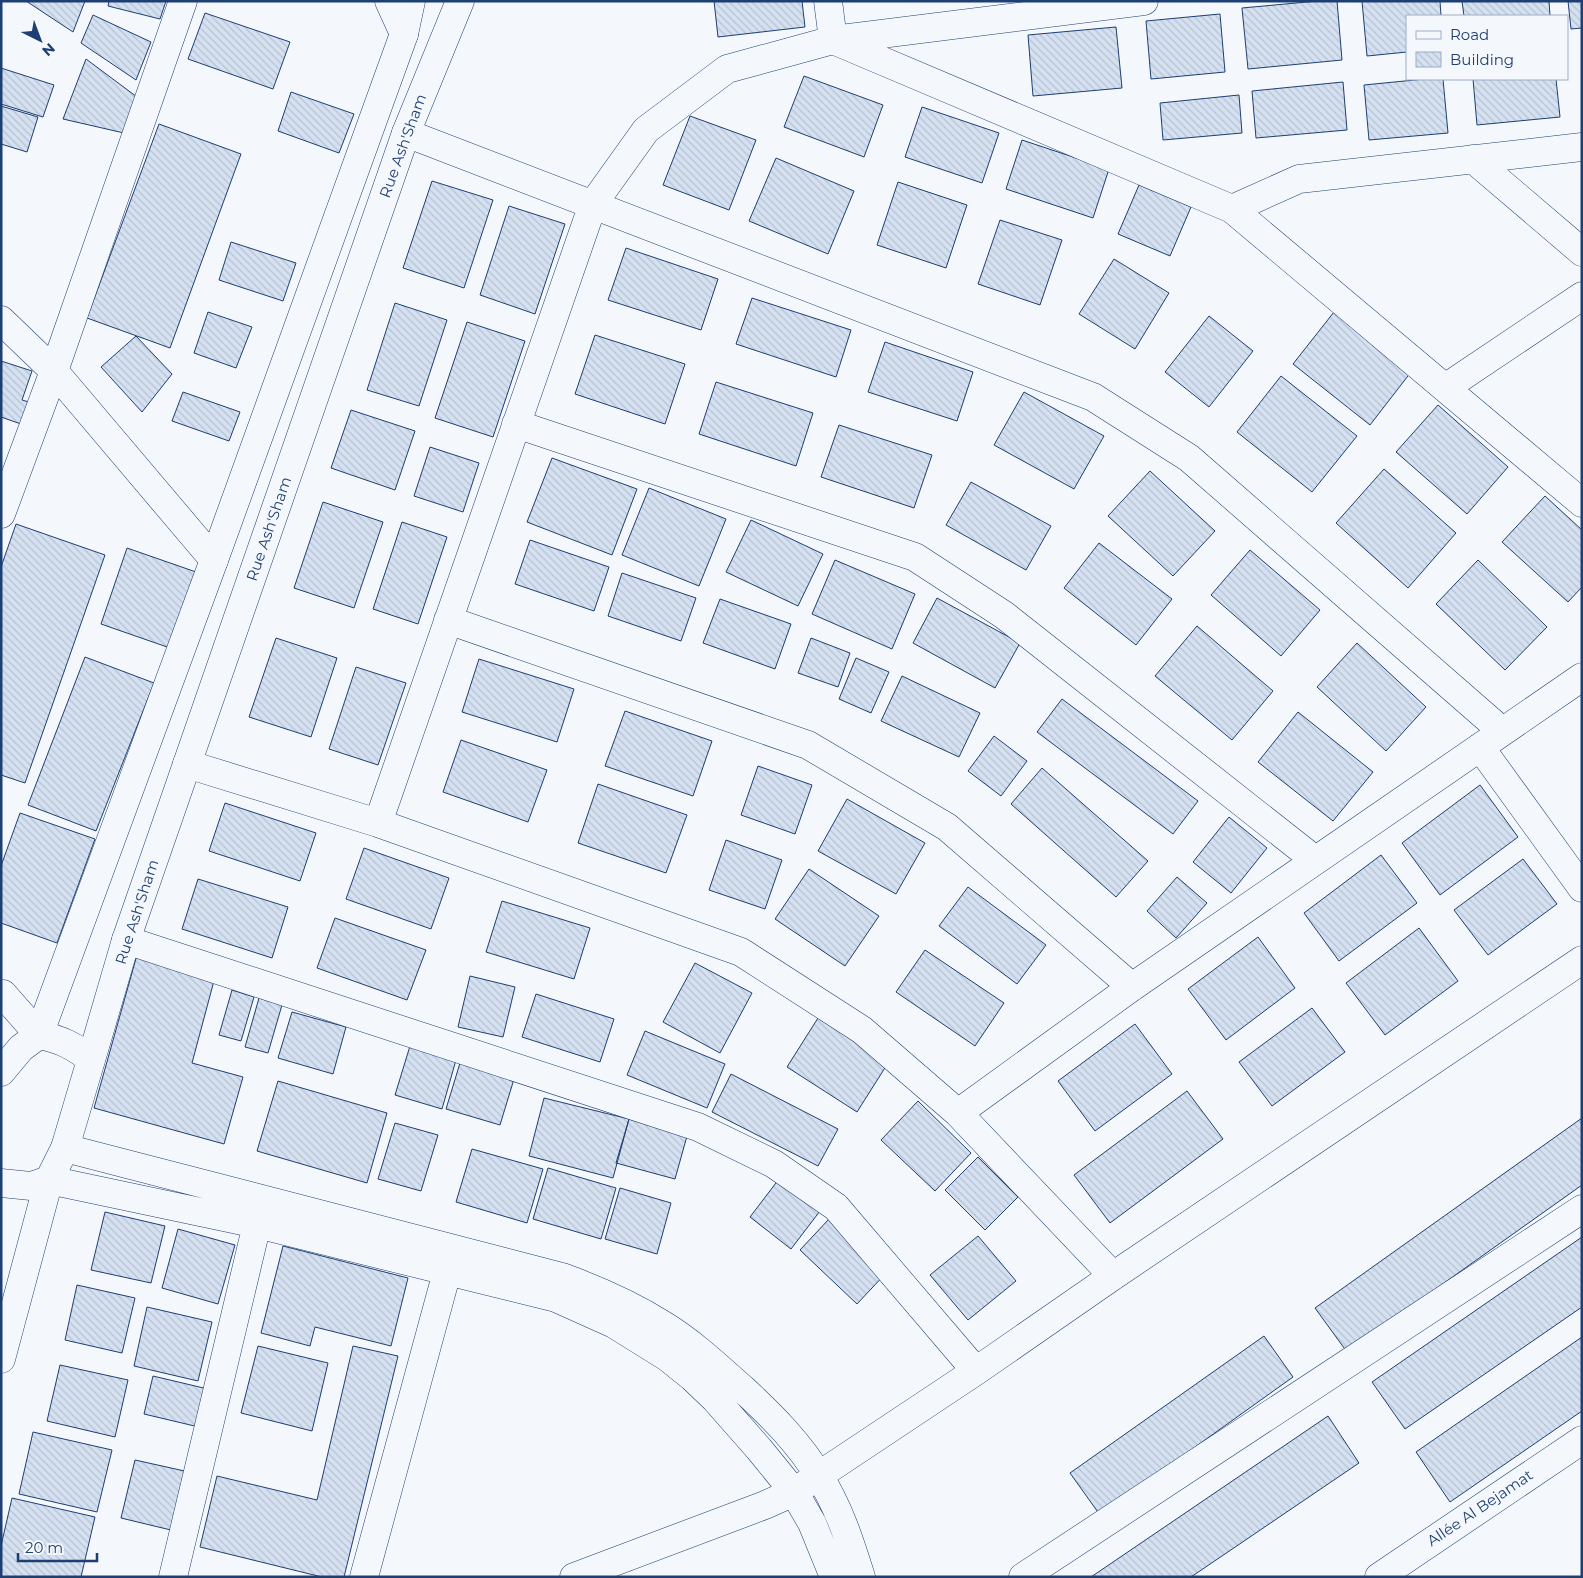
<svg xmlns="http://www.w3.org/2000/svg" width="1583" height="1578" font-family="Montserrat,sans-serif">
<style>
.building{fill:url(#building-back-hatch);stroke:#1d3f73}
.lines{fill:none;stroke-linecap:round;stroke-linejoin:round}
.minor-casing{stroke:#1d3f73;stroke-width:29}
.major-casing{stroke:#1d3f73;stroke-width:29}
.highway-casing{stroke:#1d3f73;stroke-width:29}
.minor{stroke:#f4f7fb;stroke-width:28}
.major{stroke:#f4f7fb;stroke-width:28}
.highway{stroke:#f4f7fb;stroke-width:28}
.labels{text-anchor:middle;stroke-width:4;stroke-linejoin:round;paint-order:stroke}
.street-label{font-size:15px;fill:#1d3f73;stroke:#f4f7fb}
</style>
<defs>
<pattern id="building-back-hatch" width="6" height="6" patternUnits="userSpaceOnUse" patternTransform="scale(1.25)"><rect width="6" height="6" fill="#d5e0f0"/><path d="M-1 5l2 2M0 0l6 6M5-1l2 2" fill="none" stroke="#b6c1d1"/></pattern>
</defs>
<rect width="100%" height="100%" fill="#f4f7fb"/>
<path class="building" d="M 26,1 L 85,1 L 73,32 Z
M 109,1 L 166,1 L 160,19 L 108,6 Z
M 714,1 L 802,1 L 805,27 L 718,37 Z
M 1318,1 L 1337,1 L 1342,60 L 1248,69 L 1242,8 Z
M 1362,1 L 1440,1 L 1441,16 L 1407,16 L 1407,52 L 1367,56 Z
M 1462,1 L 1549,1 L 1550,16 L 1464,16 Z
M 1568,1 L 1582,1 L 1582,28 L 1571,29 Z
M 205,13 L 290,42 L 273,89 L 188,59 Z
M 1220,14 L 1225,72 L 1151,79 L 1146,21 Z
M 93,15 L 151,42 L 136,80 L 81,43 Z
M 1116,27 L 1122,88 L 1033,96 L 1028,35 Z
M 86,59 L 137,97 L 124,133 L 63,119 Z
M 1,68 L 54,85 L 43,117 L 1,104 Z
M 804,76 L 883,105 L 864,157 L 784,127 Z
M 1425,79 L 1443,79 L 1448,133 L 1369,140 L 1364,85 Z
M 1473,79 L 1556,79 L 1560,117 L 1477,125 Z
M 1343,82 L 1347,130 L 1256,138 L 1252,91 Z
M 291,92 L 354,114 L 339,153 L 278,131 Z
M 1239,95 L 1242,133 L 1163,140 L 1160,103 Z
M 1,106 L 38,117 L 27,152 L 1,144 Z
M 922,107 L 999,133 L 982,183 L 905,157 Z
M 690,116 L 756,140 L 729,210 L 663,185 Z
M 159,124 L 241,154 L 170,348 L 87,318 Z
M 1022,140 L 1109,169 L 1093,218 L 1006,189 Z
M 776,158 L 854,191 L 828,254 L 749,221 Z
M 432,181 L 493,200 L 464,288 L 403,268 Z
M 898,182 L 967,205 L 946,268 L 877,245 Z
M 1139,185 L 1191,207 L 1170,256 L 1118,234 Z
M 509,206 L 565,224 L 535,314 L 480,295 Z
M 1000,220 L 1062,240 L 1040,305 L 978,284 Z
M 231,242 L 296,263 L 283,301 L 219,280 Z
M 626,248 L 718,279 L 701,330 L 608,300 Z
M 1114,259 L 1169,293 L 1135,349 L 1079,314 Z
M 752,298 L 851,330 L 836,377 L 736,344 Z
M 395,303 L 447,320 L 419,406 L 367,390 Z
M 208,312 L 252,327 L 236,368 L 194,353 Z
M 1334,312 L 1411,372 L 1370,425 L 1293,364 Z
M 1209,316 L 1253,351 L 1209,407 L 1165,372 Z
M 467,322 L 525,341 L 493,437 L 435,418 Z
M 595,335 L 685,364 L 665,424 L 575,394 Z
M 136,336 L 172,374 L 142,412 L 101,367 Z
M 885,342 L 973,372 L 957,421 L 868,392 Z
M 1,361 L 32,371 L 22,400 L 29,402 L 21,424 L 1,417 Z
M 1281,376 L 1357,436 L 1312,492 L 1237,432 Z
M 716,382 L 813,413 L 796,466 L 699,434 Z
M 183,392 L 240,412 L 229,441 L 172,421 Z
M 1024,392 L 1104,436 L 1074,489 L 994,445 Z
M 1438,405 L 1508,467 L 1467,514 L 1396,452 Z
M 351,410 L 415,431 L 395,490 L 331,468 Z
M 839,425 L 932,455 L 914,508 L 821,477 Z
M 430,447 L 479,463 L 463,512 L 414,496 Z
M 552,458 L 637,489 L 612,555 L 527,522 Z
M 1384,469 L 1456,533 L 1408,588 L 1336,523 Z
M 1150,471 L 1215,531 L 1173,576 L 1108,516 Z
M 971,482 L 1051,526 L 1026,570 L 946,525 Z
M 649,488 L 726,519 L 699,586 L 622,555 Z
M 1545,496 L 1582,530 L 1582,587 L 1568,602 L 1502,542 Z
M 323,502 L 383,522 L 354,608 L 294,588 Z
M 751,520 L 823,554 L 798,606 L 726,572 Z
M 402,522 L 447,537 L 418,624 L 373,609 Z
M 16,524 L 105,555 L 25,783 L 1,775 L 1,567 Z
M 530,540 L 609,567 L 594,611 L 515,584 Z
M 1099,543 L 1172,599 L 1136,645 L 1064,588 Z
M 127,548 L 196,572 L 170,648 L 101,624 Z
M 1250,550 L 1320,610 L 1281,656 L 1211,595 Z
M 835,560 L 915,594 L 892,649 L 812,614 Z
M 1478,560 L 1547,627 L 1505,670 L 1436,604 Z
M 622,573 L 696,598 L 681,641 L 608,616 Z
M 937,598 L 1020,643 L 995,688 L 913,643 Z
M 720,599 L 791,624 L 775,669 L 703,643 Z
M 1197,626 L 1273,691 L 1232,740 L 1155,676 Z
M 276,638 L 337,658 L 311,737 L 249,717 Z
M 811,638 L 850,653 L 838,687 L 798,673 Z
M 1357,643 L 1426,707 L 1386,751 L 1317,687 Z
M 85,657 L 154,683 L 96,831 L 28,805 Z
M 856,658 L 889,672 L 871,713 L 839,699 Z
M 479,659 L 574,689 L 557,742 L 462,712 Z
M 356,667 L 406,683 L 378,765 L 329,749 Z
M 902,676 L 980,713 L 959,757 L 881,721 Z
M 1062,699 L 1198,801 L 1173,834 L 1037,732 Z
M 625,711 L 712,741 L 693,796 L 605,766 Z
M 1298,712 L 1373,772 L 1333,821 L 1258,762 Z
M 994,736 L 1027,761 L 1001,796 L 968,771 Z
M 461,740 L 547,770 L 528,822 L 443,792 Z
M 758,766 L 812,785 L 795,834 L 741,815 Z
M 1042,768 L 1148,861 L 1116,897 L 1011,804 Z
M 598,784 L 687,815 L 666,873 L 578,843 Z
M 1480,785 L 1518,837 L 1440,895 L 1402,843 Z
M 847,799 L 925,843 L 896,894 L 818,851 Z
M 225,803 L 316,833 L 300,881 L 209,851 Z
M 20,813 L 95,839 L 57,943 L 1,923 L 1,866 Z
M 1229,817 L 1267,848 L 1231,893 L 1193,862 Z
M 726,840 L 782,860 L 765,909 L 709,890 Z
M 364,848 L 449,878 L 431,929 L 346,899 Z
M 1381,855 L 1417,903 L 1339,961 L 1304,913 Z
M 1523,859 L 1557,904 L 1488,955 L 1454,910 Z
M 809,869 L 879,916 L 845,966 L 775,919 Z
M 1177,877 L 1207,903 L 1176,938 L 1147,911 Z
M 198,879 L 288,907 L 272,958 L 182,929 Z
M 968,887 L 1046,945 L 1017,984 L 939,926 Z
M 502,901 L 590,928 L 574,979 L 486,952 Z
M 335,918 L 426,950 L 407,1000 L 317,968 Z
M 1419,928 L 1458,981 L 1385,1035 L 1346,983 Z
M 1258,937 L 1295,988 L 1226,1040 L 1188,989 Z
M 925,950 L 1004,1003 L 975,1046 L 896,992 Z
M 137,955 L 215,977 L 192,1063 L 243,1077 L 224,1144 L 94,1108 Z
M 695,963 L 752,993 L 720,1053 L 663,1022 Z
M 470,976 L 515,987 L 503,1037 L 458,1027 Z
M 232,990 L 254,997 L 241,1041 L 219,1035 Z
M 536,994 L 614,1019 L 600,1062 L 522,1037 Z
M 259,998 L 282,1005 L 268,1053 L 245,1047 Z
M 1312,1008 L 1345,1052 L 1272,1106 L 1239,1062 Z
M 292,1012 L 346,1027 L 333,1074 L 278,1058 Z
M 818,1018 L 888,1063 L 857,1112 L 787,1067 Z
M 1135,1024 L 1172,1074 L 1095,1131 L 1058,1081 Z
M 645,1031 L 725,1064 L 707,1108 L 627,1075 Z
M 410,1046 L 456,1060 L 442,1109 L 395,1095 Z
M 460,1063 L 514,1079 L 500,1125 L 446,1109 Z
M 731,1074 L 838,1129 L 818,1166 L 712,1112 Z
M 278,1081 L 387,1113 L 367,1183 L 257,1151 Z
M 1187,1091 L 1223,1139 L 1110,1223 L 1074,1175 Z
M 544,1098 L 629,1119 L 613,1178 L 529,1156 Z
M 918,1101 L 971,1153 L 935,1191 L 881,1140 Z
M 1582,1118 L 1582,1185 L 1347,1352 L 1315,1308 Z
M 629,1119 L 687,1136 L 675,1179 L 616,1163 Z
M 395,1123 L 438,1135 L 421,1191 L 378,1179 Z
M 472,1149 L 543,1169 L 527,1223 L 456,1202 Z
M 978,1157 L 1018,1197 L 985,1230 L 945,1190 Z
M 548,1168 L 616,1188 L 601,1239 L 533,1219 Z
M 779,1179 L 820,1211 L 791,1249 L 750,1217 Z
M 620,1188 L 671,1203 L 657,1254 L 605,1239 Z
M 105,1212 L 165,1226 L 151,1283 L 91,1270 Z
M 829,1219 L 886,1273 L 857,1304 L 800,1250 Z
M 178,1229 L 235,1245 L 218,1304 L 162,1288 Z
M 978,1236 L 1016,1281 L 968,1320 L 930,1275 Z
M 1582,1237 L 1582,1307 L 1405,1429 L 1372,1382 Z
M 283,1246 L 408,1278 L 391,1346 L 315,1327 L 310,1346 L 261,1333 Z
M 77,1285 L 135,1298 L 122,1353 L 65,1340 Z
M 147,1307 L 212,1322 L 198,1381 L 134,1366 Z
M 1264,1336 L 1293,1377 L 1100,1515 L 1070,1473 Z
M 1582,1337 L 1582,1411 L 1450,1502 L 1416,1452 Z
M 258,1346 L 328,1363 L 312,1431 L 241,1413 Z
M 353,1346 L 398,1356 L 344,1577 L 322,1577 L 200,1547 L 217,1476 L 317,1500 Z
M 60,1365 L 128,1380 L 115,1437 L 47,1421 Z
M 153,1376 L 212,1390 L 203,1428 L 144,1414 Z
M 1328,1416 L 1359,1463 L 1191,1577 L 1091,1577 Z
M 33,1432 L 112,1450 L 97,1512 L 19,1494 Z
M 135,1460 L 189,1472 L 175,1531 L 121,1518 Z
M 12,1498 L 95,1517 L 81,1577 L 1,1577 L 1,1546 Z"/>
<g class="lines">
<g class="minor-casing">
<path id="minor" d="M 828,1 L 833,40 L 1232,209 L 1582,503
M 406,133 L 1093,397 L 1189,458 L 1502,731
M 1473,159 L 1582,252
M 1232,209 L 1299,179 L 1582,147
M 1,320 L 54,371 L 214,560
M 1445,388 L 1582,296
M 516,424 L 915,557 L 1004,615 L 1315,860
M 1,514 L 54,371 L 183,1
M 448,620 L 808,745 L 947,827 L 1132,987
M 1480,747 L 1582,888
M 187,764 L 378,823 L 741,952 L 862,1030 L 958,1113 L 1113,1276
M 378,823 L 593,204 L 646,130 L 727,69 L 833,40 L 1144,1
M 126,940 L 698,1127 L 774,1164 L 836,1207 L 976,1371
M 1,994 L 3,994 L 39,1035
M 958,1113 L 1132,987 L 1582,677
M 65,1148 L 562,1277 C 598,1290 632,1305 665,1326 C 694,1344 719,1368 744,1390 C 772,1416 799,1443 819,1476 C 839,1507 850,1542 861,1577
M 49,1180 L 257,1224 L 556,1298 L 614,1324 L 667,1357 L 692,1377 L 715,1399 L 759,1449 L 794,1492 L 812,1523 L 834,1577
M 173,1577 L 257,1224
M 364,1577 L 447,1272
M 574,1577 L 765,1505 L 794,1492 L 976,1371 L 1113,1276 L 1582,960
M 1023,1577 L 1582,1209
M 1379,1577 L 1582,1440"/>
</g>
<g class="major-casing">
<path id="major" d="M 39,1035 L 214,560 L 404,34 L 411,1
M 91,1060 L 126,940 L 406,133 L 460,1
M 1,1072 L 21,1048 L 39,1035 C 60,1039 75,1046 91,1060 L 65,1148 L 49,1180 L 1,1359
M 1,1183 L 31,1186 L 49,1180"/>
</g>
<g class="highway-casing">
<path id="highway" d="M 389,1 L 404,34"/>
</g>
<use href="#minor" class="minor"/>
<use href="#major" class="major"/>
<use href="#highway" class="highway"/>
</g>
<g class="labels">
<g class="street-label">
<text transform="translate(403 146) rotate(-70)" y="5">Rue Ash'Sham</text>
<text transform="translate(269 529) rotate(-71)" y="5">Rue Ash'Sham</text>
<text transform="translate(137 912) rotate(-72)" y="5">Rue Ash'Sham</text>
<text transform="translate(1480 1508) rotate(-34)" y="5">Allée Al Bejamat</text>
</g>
</g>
<rect width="1583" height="1578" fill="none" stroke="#1d3f73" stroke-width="5"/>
<rect x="1406" y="15" width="162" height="65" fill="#f4f7fb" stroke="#9eadc5"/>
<rect x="1416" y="31" width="25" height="8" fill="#f4f7fb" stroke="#9eadc5"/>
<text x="1450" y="40" font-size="15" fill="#1d3f73">Road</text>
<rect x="1416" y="52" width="25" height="15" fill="url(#building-back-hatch)" stroke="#9eadc5"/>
<text x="1450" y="65" font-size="15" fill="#1d3f73">Building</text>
<g transform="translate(40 40) rotate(138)" stroke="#f4f7fb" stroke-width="4" paint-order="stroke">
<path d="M0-4L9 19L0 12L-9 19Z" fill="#1d3f73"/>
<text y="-8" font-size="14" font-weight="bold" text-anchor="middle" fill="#1d3f73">N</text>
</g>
<path d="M18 1553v8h79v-8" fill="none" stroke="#1d3f73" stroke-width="2.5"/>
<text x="25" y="1553" font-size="15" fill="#1d3f73" stroke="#f4f7fb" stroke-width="4" paint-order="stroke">20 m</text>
</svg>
